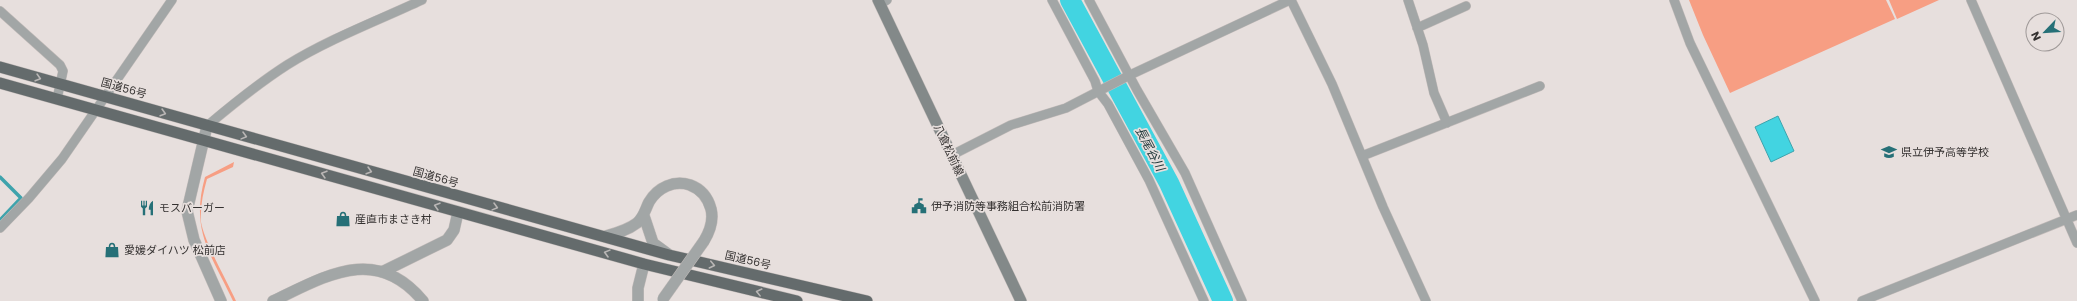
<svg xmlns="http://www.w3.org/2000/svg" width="2077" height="301" font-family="Poppins,'Noto Sans JP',sans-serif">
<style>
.green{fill:#f79e83}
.water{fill:#42d4e1;stroke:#3ea3ac}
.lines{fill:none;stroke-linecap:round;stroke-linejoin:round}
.stream{stroke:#3ea3ac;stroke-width:3.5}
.river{stroke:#42d4e1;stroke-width:20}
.minor-casing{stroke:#c3bcba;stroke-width:10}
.tertiary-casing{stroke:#c3bcba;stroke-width:12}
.secondary-casing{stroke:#c3bcba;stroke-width:12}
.trunk-casing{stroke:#c3bcba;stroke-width:12}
.minor{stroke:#a2a6a6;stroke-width:9}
.tertiary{stroke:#a2a6a6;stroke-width:11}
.secondary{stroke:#838989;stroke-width:11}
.trunk{stroke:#646b6c;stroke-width:11}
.tertiary-bridge-casing{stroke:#c3bcba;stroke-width:12;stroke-linecap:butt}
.tertiary-bridge{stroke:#a2a6a6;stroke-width:11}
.oneway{stroke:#b9b6b5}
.labels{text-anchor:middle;stroke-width:3.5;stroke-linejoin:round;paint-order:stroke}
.street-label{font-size:11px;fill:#343130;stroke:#e7dfdd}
.poi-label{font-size:11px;fill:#343130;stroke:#e7dfdd;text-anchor:start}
.water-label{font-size:12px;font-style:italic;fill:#233b3d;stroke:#e7dfdd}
</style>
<rect width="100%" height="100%" fill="#e7dfdd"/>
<path class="green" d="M 1689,0 L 1886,0 L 1895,19 L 1730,93 L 1703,35 Z
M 1889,0 L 1939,0 L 1897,19 Z
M 234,162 L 233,167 L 207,179 C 203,193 200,207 201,222 C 204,241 227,281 236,301 L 233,301 C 211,254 190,231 205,177 Z"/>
<path class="water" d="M 1778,116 L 1794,151 L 1771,162 L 1755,127 Z"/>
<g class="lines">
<path class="stream" d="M 0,177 L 21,198 L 0,220"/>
<path class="river" d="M 1070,0 L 1169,183 L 1223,301"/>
<g class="minor-casing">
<path id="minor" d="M 1052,0 L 1095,81 L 1098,91 L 1108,104 L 1149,180 L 1204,301
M 1089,0 L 1137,90 L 1185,173 L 1242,301
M 1291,0 L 1332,84 L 1383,207 L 1426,301
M 1408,0 L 1423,45 L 1434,93 L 1447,123
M 1674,0 L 1690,43 L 1815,301
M 1971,0 L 2077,243
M 880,4 L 887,0
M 0,11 L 60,65 L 63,71 L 57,99
M 1417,28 L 1466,6
M 207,126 C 233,104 259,83 287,65 C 329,39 377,21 422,0
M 952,155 L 1011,125 L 1066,108 L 1130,75 L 1290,0
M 1362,156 L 1540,86
M 0,228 L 29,198 L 62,159 L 172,0
M 1862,301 L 2077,215"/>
</g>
<g class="tertiary-casing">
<path id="tertiary" d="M 207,126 L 187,211 L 194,240 L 221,301
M 644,216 L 653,243 L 668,254
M 606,236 C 617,233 628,230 637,223 C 644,217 645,210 649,202 C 658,187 674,180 690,185 C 701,189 708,198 711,209 C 714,221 710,231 704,241
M 382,272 L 447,240 L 454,230 L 458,212
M 273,301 C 326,276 376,244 423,301
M 638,301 L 638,288 L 644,264"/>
</g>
<g class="secondary-casing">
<path id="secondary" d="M 878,0 L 1021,301"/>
</g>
<g class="trunk-casing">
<path id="trunk" d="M 0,67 L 669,255 L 867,301
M 0,83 L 644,264 L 797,301"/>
</g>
<use href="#minor" class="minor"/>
<use href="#tertiary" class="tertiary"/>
<use href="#secondary" class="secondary"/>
<use href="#trunk" class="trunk"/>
<g class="tertiary-bridge-casing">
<path id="tertiary-bridge" d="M 663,299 L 704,241"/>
</g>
<use href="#tertiary-bridge" class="tertiary-bridge"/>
</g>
<defs><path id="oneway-chevron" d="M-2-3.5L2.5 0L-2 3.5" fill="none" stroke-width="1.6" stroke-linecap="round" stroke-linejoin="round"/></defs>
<g class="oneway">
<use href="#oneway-chevron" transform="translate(38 78) rotate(16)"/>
<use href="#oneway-chevron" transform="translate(163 113) rotate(16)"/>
<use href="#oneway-chevron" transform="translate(244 136) rotate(15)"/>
<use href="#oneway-chevron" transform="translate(369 171) rotate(16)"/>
<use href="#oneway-chevron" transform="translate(324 174) rotate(-164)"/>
<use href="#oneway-chevron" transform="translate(437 206) rotate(-164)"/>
<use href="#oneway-chevron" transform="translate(495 207) rotate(15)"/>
<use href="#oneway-chevron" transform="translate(607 253) rotate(-165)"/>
<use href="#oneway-chevron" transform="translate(712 265) rotate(13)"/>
<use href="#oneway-chevron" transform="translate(759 292) rotate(-166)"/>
</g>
<defs>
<g id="school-bare" transform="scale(1.2)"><path d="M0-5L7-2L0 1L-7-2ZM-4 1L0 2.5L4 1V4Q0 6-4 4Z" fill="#267077" stroke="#e7dfdd" stroke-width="2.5" paint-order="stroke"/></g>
<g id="civic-bare" transform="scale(1.2)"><path d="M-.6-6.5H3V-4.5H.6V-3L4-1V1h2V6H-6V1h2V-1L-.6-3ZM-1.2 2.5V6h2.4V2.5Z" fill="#267077" stroke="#e7dfdd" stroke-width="2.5" paint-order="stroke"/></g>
<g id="restaurant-bare" transform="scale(1.2)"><path d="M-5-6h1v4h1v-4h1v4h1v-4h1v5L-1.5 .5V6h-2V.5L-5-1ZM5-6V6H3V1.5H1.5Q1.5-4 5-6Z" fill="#267077" stroke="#e7dfdd" stroke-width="2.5" paint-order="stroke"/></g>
<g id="shop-bare" transform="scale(1.2)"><path d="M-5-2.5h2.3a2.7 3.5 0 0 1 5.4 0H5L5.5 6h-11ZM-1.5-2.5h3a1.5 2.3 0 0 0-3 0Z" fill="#267077" stroke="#e7dfdd" stroke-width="2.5" paint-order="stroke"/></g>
</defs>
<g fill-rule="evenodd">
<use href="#school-bare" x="1889" y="152"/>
<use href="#civic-bare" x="919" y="206"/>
<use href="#restaurant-bare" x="147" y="208"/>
<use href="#shop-bare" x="343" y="219"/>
<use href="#shop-bare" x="112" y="250"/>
</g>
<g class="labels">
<g class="street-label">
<text transform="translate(124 88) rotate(16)" y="4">国道56号</text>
<text transform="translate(949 150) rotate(65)" y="4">八倉松前線</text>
<text transform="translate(436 177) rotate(16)" y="4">国道56号</text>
<text transform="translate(748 260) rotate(13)" y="4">国道56号</text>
</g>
<g class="poi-label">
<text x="1901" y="156">県立伊予高等学校</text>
<text x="931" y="210">伊予消防等事務組合松前消防署</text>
<text x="159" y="212">モスバーガー</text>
<text x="355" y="223">産直市まさき村</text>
<text x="124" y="254">愛媛ダイハツ 松前店</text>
</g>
<g class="water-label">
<text transform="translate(1150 149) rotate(62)" y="4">長尾谷川</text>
</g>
</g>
<g transform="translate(2045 32) rotate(245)"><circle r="19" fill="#e7dfdd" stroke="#9f9998"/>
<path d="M0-3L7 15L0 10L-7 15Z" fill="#267077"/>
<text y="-6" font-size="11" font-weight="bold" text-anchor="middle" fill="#343130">N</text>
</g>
</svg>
